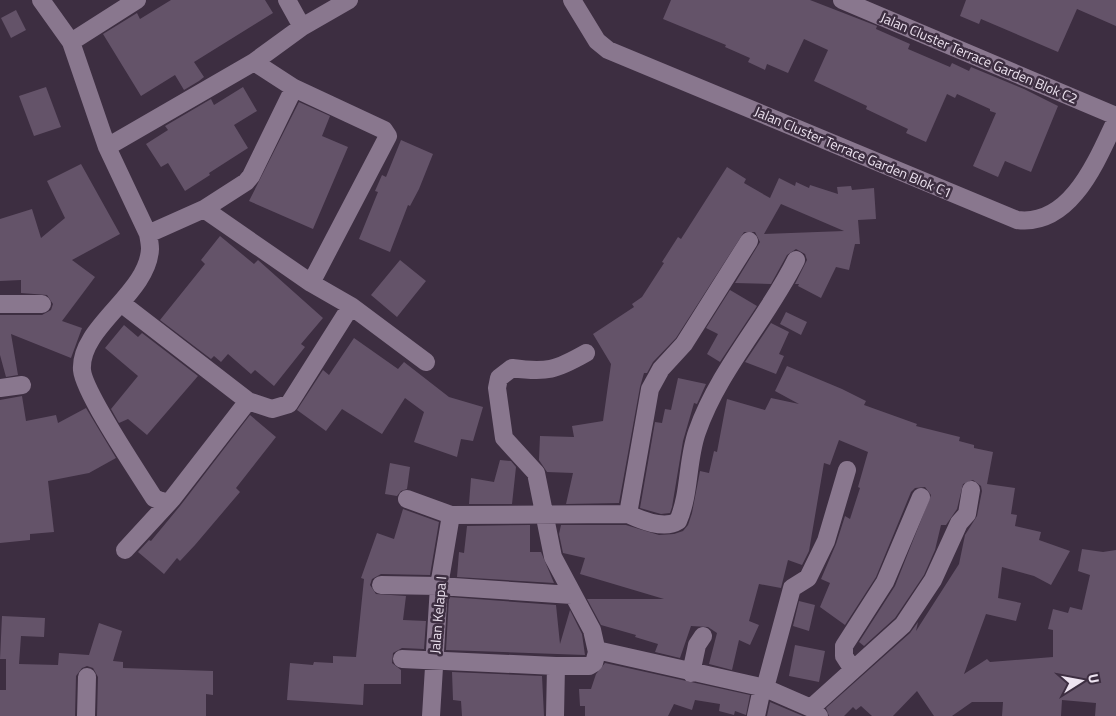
<svg xmlns="http://www.w3.org/2000/svg" width="1116" height="716" font-family="'Titillium Web',sans-serif">
<style>
.building{fill:#645369;fill-rule:evenodd}
.lines{fill:none;stroke-linecap:round;stroke-linejoin:round}
.street{stroke:#89778e;stroke-width:18}
.labels{text-anchor:middle;stroke-width:5;stroke-linejoin:round;paint-order:stroke}
.street-label{font-size:14px;fill:#eee4f1;stroke:#3d2e41}
</style>
<rect width="100%" height="100%" fill="#3d2e41"/>
<path class="building" d="M 171,0 L 265,0 L 273,13 L 194,62 L 204,77 L 199,81 L 184,90 L 175,75 L 141,96 L 103,34 L 137,13 L 140,19 Z
M 671,0 L 810,0 L 877,26 L 876,29 L 910,44 L 908,49 L 950,67 L 952,63 L 969,71 L 971,67 L 1024,89 L 1058,106 L 1031,172 L 1005,161 L 998,177 L 973,166 L 996,113 L 990,111 L 990,109 L 957,94 L 955,98 L 947,94 L 926,142 L 906,133 L 908,129 L 866,109 L 867,106 L 814,81 L 828,50 L 804,39 L 788,73 L 767,64 L 765,70 L 748,62 L 750,58 L 725,47 L 726,45 L 663,19 Z
M 966,0 L 1116,0 L 1116,26 L 1077,9 L 1058,52 L 981,19 L 979,24 L 960,16 Z
M 16,10 L 26,30 L 11,38 L 1,18 Z
M 46,87 L 61,127 L 34,136 L 19,96 Z
M 243,87 L 257,111 L 234,125 L 248,148 L 209,173 L 210,175 L 185,191 L 168,163 L 161,167 L 146,144 L 168,130 L 165,126 L 211,99 L 214,105 Z
M 299,102 L 330,116 L 322,136 L 348,147 L 313,229 L 249,201 Z
M 401,140 L 433,154 L 419,189 L 410,206 L 408,205 L 390,252 L 359,239 L 378,192 L 375,191 L 382,175 L 386,177 Z
M 81,164 L 120,234 L 72,260 L 95,277 L 62,321 L 82,328 L 71,358 L 11,334 L 18,375 L 6,377 L 0,355 L 0,315 L 42,315 L 51,310 L 53,304 L 47,295 L 21,293 L 21,280 L 0,281 L 0,219 L 32,209 L 41,238 L 65,218 L 47,181 Z
M 727,167 L 746,179 L 744,183 L 770,198 L 779,178 L 795,186 L 796,182 L 809,188 L 810,185 L 838,194 L 837,187 L 851,186 L 852,190 L 874,188 L 876,219 L 858,220 L 860,244 L 855,244 L 849,270 L 836,267 L 821,298 L 798,286 L 799,284 L 795,284 L 807,260 L 805,254 L 796,249 L 787,255 L 771,284 L 735,283 L 760,242 L 755,232 L 744,232 L 676,338 L 653,362 L 647,373 L 644,373 L 640,387 L 619,503 L 566,504 L 573,473 L 547,472 L 539,460 L 540,436 L 574,437 L 572,426 L 603,421 L 611,364 L 593,334 L 634,307 L 632,304 L 642,297 L 664,263 L 662,262 L 678,237 L 681,239 ZM 781,204 L 844,231 L 764,234 Z
M 220,236 L 254,264 L 258,260 L 323,318 L 301,344 L 305,347 L 274,386 L 255,370 L 251,374 L 228,354 L 221,362 L 214,356 L 211,359 L 160,320 L 205,264 L 201,260 Z
M 400,260 L 426,281 L 397,317 L 371,295 Z
M 730,290 L 757,306 L 720,362 L 707,354 L 718,334 L 706,328 Z
M 786,312 L 807,322 L 801,335 L 780,324 Z
M 771,323 L 789,332 L 779,354 L 784,356 L 776,374 L 745,362 Z
M 124,325 L 138,337 L 142,333 L 198,376 L 147,435 L 128,419 L 119,423 L 111,409 L 138,376 L 105,348 Z
M 354,338 L 398,369 L 404,362 L 449,397 L 483,407 L 473,441 L 461,439 L 457,457 L 414,442 L 424,412 L 405,398 L 382,434 L 342,409 L 326,431 L 297,410 L 323,370 L 329,375 Z
M 787,366 L 842,389 L 866,401 L 864,405 L 917,424 L 916,426 L 960,437 L 959,441 L 974,445 L 974,448 L 993,452 L 987,484 L 1015,488 L 1011,514 L 1017,515 L 1015,526 L 1041,532 L 1039,540 L 1070,551 L 1051,585 L 1034,576 L 1002,567 L 998,598 L 1021,603 L 1016,621 L 986,614 L 964,674 L 987,659 L 990,662 L 1053,657 L 1053,630 L 1048,629 L 1053,609 L 1068,613 L 1070,607 L 1082,610 L 1090,575 L 1078,571 L 1082,549 L 1103,552 L 1116,550 L 1116,716 L 1095,716 L 1096,703 L 1062,700 L 1061,716 L 1002,716 L 1003,702 L 972,702 L 952,716 L 934,716 L 917,691 L 893,716 L 872,716 L 861,706 L 856,710 L 853,707 L 844,716 L 829,716 L 826,708 L 910,633 L 918,622 L 916,631 L 959,564 L 965,535 L 977,516 L 982,491 L 981,486 L 973,480 L 963,484 L 957,509 L 946,525 L 941,525 L 935,550 L 924,575 L 895,618 L 864,646 L 859,642 L 895,586 L 931,495 L 925,487 L 915,488 L 911,492 L 876,577 L 845,625 L 820,607 L 830,583 L 821,579 L 836,544 L 845,516 L 850,519 L 860,488 L 858,487 L 868,452 L 839,440 L 830,465 L 824,463 L 809,551 L 802,565 L 788,560 L 781,588 L 759,584 L 749,621 L 759,625 L 750,645 L 739,640 L 732,670 L 709,664 L 717,633 L 708,627 L 691,626 L 680,658 L 655,652 L 658,644 L 635,637 L 636,635 L 601,625 L 587,599 L 664,599 L 580,574 L 585,558 L 563,553 L 559,534 L 561,525 L 626,525 L 659,535 L 674,534 L 683,531 L 688,525 L 692,513 L 700,471 L 709,473 L 714,451 L 717,452 L 727,399 L 765,410 L 771,398 L 799,404 L 775,391 Z
M 678,378 L 706,384 L 697,404 L 694,403 L 683,441 L 672,507 L 670,513 L 661,514 L 640,508 L 655,422 L 662,423 L 665,409 L 671,410 Z
M 22,396 L 26,421 L 56,415 L 58,423 L 86,408 L 116,458 L 89,473 L 48,481 L 54,532 L 30,534 L 30,540 L 0,543 L 0,400 Z
M 250,415 L 276,437 L 236,488 L 240,492 L 195,545 L 180,561 L 177,558 L 164,574 L 138,552 L 149,540 L 151,541 L 180,506 Z
M 500,460 L 511,461 L 516,467 L 512,504 L 469,504 L 471,478 L 494,482 Z
M 390,463 L 410,467 L 407,489 L 401,491 L 397,496 L 385,494 Z
M 403,509 L 439,522 L 430,575 L 381,574 L 372,579 L 370,585 L 376,594 L 406,596 L 403,620 L 426,621 L 424,649 L 402,648 L 393,653 L 392,663 L 401,670 L 401,684 L 364,684 L 363,705 L 287,700 L 290,663 L 313,665 L 314,662 L 333,663 L 333,656 L 356,657 L 364,579 L 361,578 L 377,533 L 394,539 Z
M 530,525 L 530,552 L 541,552 L 554,583 L 457,577 L 459,552 L 464,553 L 467,526 Z
M 449,597 L 556,605 L 560,644 L 570,610 L 582,634 L 585,655 L 446,650 Z
M 799,601 L 815,605 L 809,631 L 793,626 Z
M 2,616 L 45,618 L 44,637 L 21,636 L 19,664 L 58,665 L 59,653 L 89,655 L 99,623 L 122,631 L 113,661 L 123,662 L 123,668 L 213,671 L 213,695 L 206,694 L 206,716 L 97,716 L 98,677 L 93,668 L 87,666 L 82,668 L 76,676 L 75,716 L 0,716 L 0,690 L 6,690 L 6,659 L 0,659 Z
M 795,645 L 825,651 L 819,682 L 789,676 Z
M 605,663 L 750,695 L 746,715 L 735,711 L 734,715 L 719,711 L 720,704 L 695,700 L 692,710 L 674,704 L 668,716 L 585,716 L 585,706 L 580,706 L 579,689 L 591,689 L 596,674 Z
M 452,672 L 542,676 L 544,716 L 462,716 L 461,701 L 453,700 Z
M 770,702 L 803,716 L 767,716 Z"/>
<g class="lines">
<path class="street" d="M 41,0 L 71,42 L 107,147 L 148,234 L 204,209 L 246,182 L 251,176 L 294,88
M 287,0 L 302,27
M 572,0 L 597,41 L 608,50 L 1017,220 C 1071,227 1097,160 1116,120
M 842,0 L 1116,116
M 71,42 L 137,0
M 254,62 L 294,88 L 384,130 L 388,136 L 311,283
M 107,147 L 254,62 L 302,27 L 349,0
M 204,209 L 311,283 L 351,306 L 426,362
M 148,234 C 149,239 150,245 150,249 C 148,294 79,327 82,370 C 84,393 139,474 154,498 L 163,502 L 170,501
M 749,241 L 684,344 L 661,369 L 650,389 L 628,514 C 641,520 664,530 678,521 C 690,494 687,460 697,432 C 719,369 767,319 796,260
M 121,303 L 248,401 L 272,409 L 289,404 L 351,306
M 0,304 L 42,304
M 0,388 L 22,385
M 407,499 L 451,515 L 628,514
M 125,550 L 172,499 L 248,401
M 381,585 L 439,586 L 572,595
M 597,652 L 601,651 L 765,688 L 811,708 L 819,716
M 402,659 L 556,666 L 589,666 L 594,663 L 597,652 L 592,630 L 553,557 L 536,473 L 504,438 L 497,388 L 499,378 L 512,368 C 547,373 556,370 586,353
M 853,670 L 844,656 L 844,646 L 885,582 L 921,497
M 691,673 L 697,645 L 703,636
M 811,708 L 903,625 L 933,580 L 959,523 L 967,514 L 971,490
M 86,716 L 87,677
M 431,716 L 439,586 L 451,515
M 555,716 L 556,666
M 756,716 L 761,693 L 765,688 L 792,588 L 808,578 L 826,541 L 847,470"/>
</g>
<g class="labels">
<g class="street-label">
<text transform="translate(979 58) rotate(23)" y="5">Jalan Cluster Terrace Garden Blok C2</text>
<text transform="translate(853 152) rotate(23)" y="5">Jalan Cluster Terrace Garden Blok C1</text>
<text transform="translate(438 615) rotate(-85)" y="5">Jalan Kelapa I</text>
</g>
</g>
<g transform="translate(1081 681) rotate(79)" stroke="#3d2e41" stroke-width="4" paint-order="stroke">
<path d="M0-4L9 19L0 12L-9 19Z" fill="#eee4f1"/>
<text y="-8" font-size="14" font-weight="bold" text-anchor="middle" fill="#eee4f1">U</text>
</g>
</svg>
